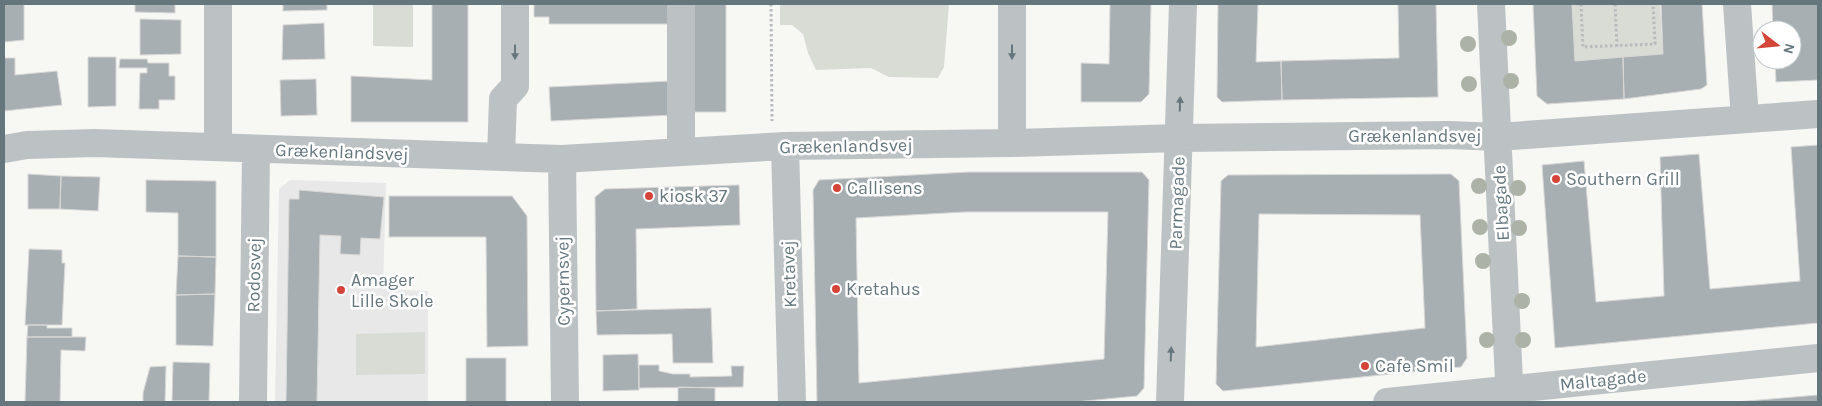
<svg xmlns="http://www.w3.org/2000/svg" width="1822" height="406" font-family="Karla,sans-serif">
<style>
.built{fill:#e8e8e8}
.green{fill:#d8dcd4}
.building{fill:#a7afb3;stroke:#d9d8d7;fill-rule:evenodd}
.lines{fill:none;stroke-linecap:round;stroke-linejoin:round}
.path{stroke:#b7bbbd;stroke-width:3;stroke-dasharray:2.5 2.5;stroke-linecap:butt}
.street{stroke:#bcc2c4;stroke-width:28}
.tree{fill:#acb2a6}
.oneway{fill:#65767d}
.poi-dot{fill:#d34538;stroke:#fff;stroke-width:2}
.labels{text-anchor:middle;stroke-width:5;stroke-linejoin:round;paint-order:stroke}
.street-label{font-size:18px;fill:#65767d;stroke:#fff}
.poi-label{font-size:18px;fill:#65767d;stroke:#fff;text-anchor:start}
</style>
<rect width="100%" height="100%" fill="#f7f7f4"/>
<path class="built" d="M 290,180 L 386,183 L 383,289 L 428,291 L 428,402 L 275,402 L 279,189 Z"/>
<path class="green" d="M 373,4 L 413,4 L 413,47 L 373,46 Z
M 780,4 L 949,4 L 944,67 L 938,78 L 889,77 L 871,68 L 816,70 L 808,53 L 803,34 L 792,25 L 780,25 Z
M 1572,4 L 1660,4 L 1663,54 L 1575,61 Z
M 425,332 L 425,374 L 356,375 L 356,334 Z"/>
<path class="building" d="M 4,4 L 24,4 L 24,40 L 4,42 Z
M 135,4 L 175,4 L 175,13 L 135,12 Z
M 283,4 L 327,4 L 327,10 L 283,11 Z
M 432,4 L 468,4 L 468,122 L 351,122 L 351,76 L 432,80 Z
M 534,4 L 671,4 L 671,24 L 549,24 L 549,17 L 534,17 Z
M 691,4 L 726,4 L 726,112 L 691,112 Z
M 1110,4 L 1151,4 L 1149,94 L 1141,102 L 1081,102 L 1081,63 L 1109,64 Z
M 1218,4 L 1258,4 L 1256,62 L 1281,61 L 1282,100 L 1222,102 L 1217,97 Z
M 1398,4 L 1436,4 L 1438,97 L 1282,100 L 1281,61 L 1399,58 Z
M 1533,4 L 1572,4 L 1575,61 L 1623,57 L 1624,99 L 1547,104 L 1537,96 Z
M 1661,4 L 1702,4 L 1707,85 L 1701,89 L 1624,99 L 1623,57 L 1663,54 Z
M 1772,4 L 1818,4 L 1818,80 L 1776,82 L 1775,60 L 1792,60 L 1792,30 L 1773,30 Z
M 140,19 L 181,20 L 181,54 L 140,55 Z
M 324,23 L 325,59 L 282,60 L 283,25 Z
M 88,57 L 116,57 L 116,106 L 88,107 Z
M 4,58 L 15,58 L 15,75 L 57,71 L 62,105 L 4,111 Z
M 120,59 L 147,59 L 148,63 L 169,63 L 169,76 L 175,76 L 175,100 L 159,100 L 159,109 L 139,109 L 140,73 L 147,73 L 147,68 L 119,68 Z
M 316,79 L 317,115 L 281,116 L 280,80 Z
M 671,81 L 673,115 L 551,121 L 549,87 Z
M 1818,145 L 1818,323 L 1555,348 L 1542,165 L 1584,161 L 1596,302 L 1664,296 L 1660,157 L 1699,154 L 1710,289 L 1800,281 L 1791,147 Z
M 969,172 L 1142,172 L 1149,180 L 1144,388 L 1137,396 L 1075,402 L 817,402 L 813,190 L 819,180 ZM 965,212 L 1108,212 L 1104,359 L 859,383 L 856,218 Z
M 28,174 L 61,176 L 60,209 L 28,209 Z
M 1451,174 L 1459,181 L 1467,358 L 1461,367 L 1223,391 L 1216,384 L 1221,181 L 1228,175 ZM 1259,214 L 1420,215 L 1425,328 L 1256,347 Z
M 61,176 L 100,177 L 98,211 L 60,209 Z
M 146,180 L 216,181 L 216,257 L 178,256 L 178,213 L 146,212 Z
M 739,185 L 740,225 L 636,229 L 637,309 L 596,311 L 595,197 L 605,189 Z
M 299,190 L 384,197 L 380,239 L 361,238 L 360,255 L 340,254 L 341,236 L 320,235 L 317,402 L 286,402 L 289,199 L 299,199 Z
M 389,196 L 512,196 L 527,216 L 528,346 L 487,347 L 486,237 L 389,237 Z
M 29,249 L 62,250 L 62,263 L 65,263 L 62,325 L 25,325 Z
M 178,256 L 216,257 L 215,294 L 176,295 Z
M 215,294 L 213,346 L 176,345 L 176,295 Z
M 711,308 L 713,363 L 673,363 L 672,334 L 597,335 L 596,311 Z
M 28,325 L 47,325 L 47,328 L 72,328 L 72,337 L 27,337 Z
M 27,337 L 86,337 L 85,351 L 61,350 L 60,402 L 25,402 Z
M 638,354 L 639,390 L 603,391 L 603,355 Z
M 466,358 L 506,358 L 506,402 L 466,402 Z
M 173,362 L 210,363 L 209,401 L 172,401 Z
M 639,365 L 659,365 L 659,371 L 673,374 L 690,374 L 690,377 L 732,376 L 731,366 L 744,366 L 743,387 L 639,388 Z
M 166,366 L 165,402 L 143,402 L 143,393 L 150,367 Z
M 678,387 L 715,388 L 715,402 L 678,402 Z
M 1818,395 L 1818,402 L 1735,402 Z
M 172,401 L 209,401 L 209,402 L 172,402 Z"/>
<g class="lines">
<path class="path" d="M 771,4 L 772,121
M 1581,4 L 1583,47 L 1655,44 L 1653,4
M 1615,4 L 1617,46"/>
<path class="street" d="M 218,4 L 218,147
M 1491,4 L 1510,402
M 1737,4 L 1745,119
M 1012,143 L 1012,4
M 785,146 L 792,402
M 4,149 L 27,145 L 95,143 L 562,159 L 785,146 L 1012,143 L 1179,138 L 1450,135 L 1498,137 L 1818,114
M 681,152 L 681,4
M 501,157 L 503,99 L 515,86 L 515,4
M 562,159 L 565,402
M 253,402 L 256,149
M 1170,402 L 1183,4
M 1387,402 L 1818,358"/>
</g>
<g class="tree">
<circle cx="1509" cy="38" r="8"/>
<circle cx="1468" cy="44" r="8"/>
<circle cx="1511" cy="81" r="8"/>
<circle cx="1469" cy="84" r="8"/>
<circle cx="1479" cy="186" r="8"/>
<circle cx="1518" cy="188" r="8"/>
<circle cx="1480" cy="227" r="8"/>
<circle cx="1519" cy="228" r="8"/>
<circle cx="1483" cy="261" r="8"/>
<circle cx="1522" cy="301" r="8"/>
<circle cx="1487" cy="340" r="8"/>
<circle cx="1523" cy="340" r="8"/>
</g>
<defs><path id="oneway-solid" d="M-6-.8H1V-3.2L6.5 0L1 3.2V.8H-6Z" transform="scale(1.25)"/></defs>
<g class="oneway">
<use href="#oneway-solid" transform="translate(515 52) rotate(90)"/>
<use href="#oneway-solid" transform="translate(1012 52) rotate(90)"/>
<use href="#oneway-solid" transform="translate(1180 104) rotate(-88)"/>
<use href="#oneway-solid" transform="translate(1171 354) rotate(-88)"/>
</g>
<g class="poi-dot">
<circle cx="1556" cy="179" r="5"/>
<circle cx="837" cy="188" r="5"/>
<circle cx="649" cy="196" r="5"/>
<circle cx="836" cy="289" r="5"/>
<circle cx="341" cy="290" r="5"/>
<circle cx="1365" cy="366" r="5"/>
</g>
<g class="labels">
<g class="street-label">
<text x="1415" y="142">Grækenlandsvej</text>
<text transform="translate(846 146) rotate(-1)" y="6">Grækenlandsvej</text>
<text transform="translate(342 152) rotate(2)" y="6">Grækenlandsvej</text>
<text transform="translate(1177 203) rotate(-88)" y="6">Parmagade</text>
<text transform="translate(1501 203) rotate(-93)" y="6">Elbagade</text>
<text transform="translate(789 274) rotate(-92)" y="6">Kretavej</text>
<text transform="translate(254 275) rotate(-89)" y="6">Rodosvej</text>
<text transform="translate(563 281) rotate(-91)" y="6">Cypernsvej</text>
<text transform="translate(1603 380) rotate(-6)" y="6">Maltagade</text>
</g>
<g class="poi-label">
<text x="1566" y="185">Southern Grill</text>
<text x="847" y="194">Callisens</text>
<text x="659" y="202">kiosk 37</text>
<text x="351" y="286">Amager<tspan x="351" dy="21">Lille Skole</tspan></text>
<text x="846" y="295">Kretahus</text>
<text x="1375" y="372">Cafe Smil</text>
</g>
</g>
<rect width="1822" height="406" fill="none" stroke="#65767d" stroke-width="10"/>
<g transform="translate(1777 45) rotate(106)"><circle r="24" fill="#ffffff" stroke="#c1c8cb"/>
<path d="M0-4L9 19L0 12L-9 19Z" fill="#d34538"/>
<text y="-8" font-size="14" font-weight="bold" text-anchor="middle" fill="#65767d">N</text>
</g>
</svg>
